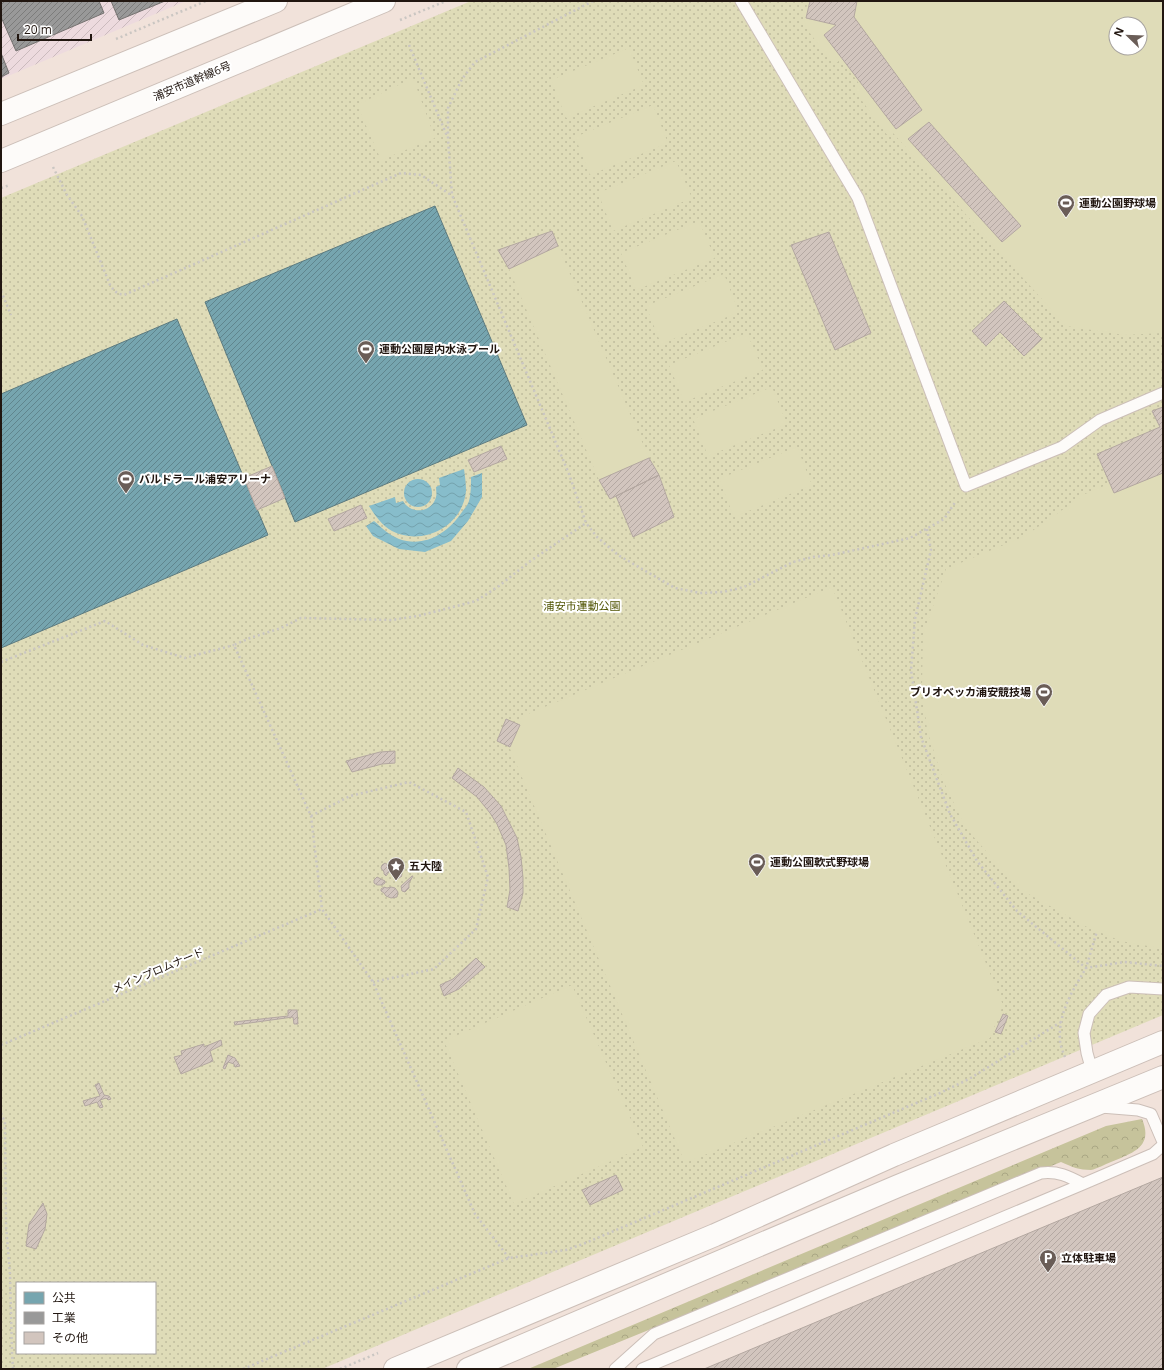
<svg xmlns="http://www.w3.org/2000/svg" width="1164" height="1370" font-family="'Open Sans','Noto Sans JP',sans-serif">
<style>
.industrial{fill:url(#industrial-furrows)}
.forest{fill:url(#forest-crowns)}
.park{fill:url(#park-dots);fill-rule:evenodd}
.pitch{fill:#dfdcb8;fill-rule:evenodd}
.water{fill:url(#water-waves)}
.public{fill:url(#public-hatch);stroke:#5c7a7f}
.industry{fill:url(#industry-hatch);stroke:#757270}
.building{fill:url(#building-hatch);stroke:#b3a7a0}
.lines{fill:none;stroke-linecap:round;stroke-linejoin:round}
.service-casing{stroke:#ccbfb8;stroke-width:13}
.tertiary-casing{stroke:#ccbfb8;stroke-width:24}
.path{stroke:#cac6c2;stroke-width:2.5;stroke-dasharray:2 3;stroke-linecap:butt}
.service{stroke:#fdfbf9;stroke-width:11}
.tertiary{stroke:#fdfbf9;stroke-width:22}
.labels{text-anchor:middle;stroke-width:4;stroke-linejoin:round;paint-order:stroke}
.street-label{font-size:11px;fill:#211610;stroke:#fff}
.poi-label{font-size:11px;font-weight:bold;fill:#211610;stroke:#fff;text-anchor:start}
.park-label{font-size:11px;fill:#505402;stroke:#fff}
</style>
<defs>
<pattern id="industrial-furrows" width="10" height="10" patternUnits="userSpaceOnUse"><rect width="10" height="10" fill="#eddade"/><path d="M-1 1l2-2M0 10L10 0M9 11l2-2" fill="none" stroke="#cbbabd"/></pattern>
<pattern id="forest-crowns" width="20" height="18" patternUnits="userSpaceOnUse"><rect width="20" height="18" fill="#c6c39b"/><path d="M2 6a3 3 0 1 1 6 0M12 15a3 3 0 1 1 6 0" fill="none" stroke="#aaa784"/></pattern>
<pattern id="park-dots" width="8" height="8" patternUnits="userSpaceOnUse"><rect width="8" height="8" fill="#dfdcb8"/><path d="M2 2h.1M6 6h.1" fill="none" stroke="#bfbc9d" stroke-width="1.8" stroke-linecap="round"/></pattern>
<pattern id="water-waves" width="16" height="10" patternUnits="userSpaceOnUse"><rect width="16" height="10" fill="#87bdcb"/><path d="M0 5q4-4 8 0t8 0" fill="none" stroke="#74a2ad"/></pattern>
<pattern id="public-hatch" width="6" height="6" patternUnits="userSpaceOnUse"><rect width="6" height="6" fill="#76a5af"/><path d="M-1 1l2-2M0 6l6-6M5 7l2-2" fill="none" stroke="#60858d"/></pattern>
<pattern id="industry-hatch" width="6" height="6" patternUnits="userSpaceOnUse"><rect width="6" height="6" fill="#999"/><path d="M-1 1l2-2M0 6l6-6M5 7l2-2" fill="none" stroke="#7c7c7b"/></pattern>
<pattern id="building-hatch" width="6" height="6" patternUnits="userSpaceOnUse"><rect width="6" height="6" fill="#d2c5be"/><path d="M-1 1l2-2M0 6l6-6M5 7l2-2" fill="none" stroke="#b4a8a2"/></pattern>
</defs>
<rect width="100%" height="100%" fill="#f1e2da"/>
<path class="industrial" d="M 1,1 L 186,1 L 1,79 Z"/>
<path class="forest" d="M 1142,1119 C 1154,1147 1132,1153 1111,1162 C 1105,1164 1097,1169 1091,1170 C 1079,1170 1072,1167 1061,1162 L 553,1369 L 528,1369 L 1106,1126 Z"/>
<path class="park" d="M 471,1 L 1163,1 L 1163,1015 L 322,1369 L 1,1369 L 1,198 ZM 1116,24 L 1140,24 L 1140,48 L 1116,48 ZM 17,1283 L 155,1283 L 155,1353 L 17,1353 Z"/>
<path class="pitch" d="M 808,1 L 1163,1 L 1163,333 L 1124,335 L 1066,326 L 893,133 L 888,136 L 854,90 L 860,85 L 841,59 L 834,65 L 806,28 L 804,17 ZM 1116,24 L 1140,24 L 1140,48 L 1116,48 Z
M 629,48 L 644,85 L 566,118 L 551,80 Z
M 413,78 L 435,138 L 381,160 L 357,105 Z
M 653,105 L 668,143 L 590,175 L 575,137 Z
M 676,161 L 692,198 L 613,231 L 598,193 Z
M 699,221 L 715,258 L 636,290 L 621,253 Z
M 558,246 L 649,458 L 599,480 L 509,269 Z
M 724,274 L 739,312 L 661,344 L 646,306 Z
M 747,333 L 763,370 L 684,402 L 669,365 Z
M 772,387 L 787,424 L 708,456 L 693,419 Z
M 797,447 L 812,485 L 734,517 L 719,479 Z
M 1163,461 L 1163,948 L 1159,948 L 1121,941 L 1087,927 L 1018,888 L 965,827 L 943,780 L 927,730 L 922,684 L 923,635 L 946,569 L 1025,536 L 1085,494 Z
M 832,587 L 1003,1005 L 990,1038 L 685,1163 L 510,749 L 523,716 Z
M 572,985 L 643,1147 L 514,1204 L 444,1041 Z"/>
<path class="water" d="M 464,469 C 465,476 466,484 466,491 C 463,526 423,547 392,531 C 381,525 375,515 369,506 L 395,497 L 396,503 L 403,501 C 411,515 432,513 436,497 C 437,494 436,490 436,487 L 440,485 L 439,478 Z
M 482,473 L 482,497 L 468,521 L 451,541 L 425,552 L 399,549 L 373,536 L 366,526 L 374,521 C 382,528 389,535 399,539 C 425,548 448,533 462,512 C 464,509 468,505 469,501 C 471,494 471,484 471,477 Z
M404 493a14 14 0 1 1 28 0a14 14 0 1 1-28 0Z"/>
<path class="public" d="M 435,206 L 527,425 L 295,522 L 205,302 Z
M 177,319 L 268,535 L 1,648 L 1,394 Z"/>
<path class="industry" d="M 1,1 L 99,1 L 104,13 L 16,51 L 1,17 Z
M 111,1 L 165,1 L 119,20 Z
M 1,53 L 9,73 L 1,77 Z"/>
<path class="building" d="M 810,1 L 857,1 L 854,17 L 922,110 L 896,129 L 824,35 L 836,25 L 806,18 Z
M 929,122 L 1021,226 L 1002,242 L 908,139 Z
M 552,231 L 558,246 L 509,269 L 498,250 Z
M 829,232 L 871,333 L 835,350 L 791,245 Z
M 1004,301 L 1042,339 L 1024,356 L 1000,332 L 986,346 L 972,331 Z
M 1163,407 L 1163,473 L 1114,493 L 1097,454 L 1160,427 L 1152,411 Z
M 501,446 L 507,459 L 474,472 L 468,460 Z
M 649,458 L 659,475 L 610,499 L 599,480 Z
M 272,466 L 285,498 L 257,510 L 244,478 Z
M 659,475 L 674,517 L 633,537 L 616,496 Z
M 361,505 L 367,518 L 334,531 L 328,519 Z
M 506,719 L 520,725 L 510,747 L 497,741 Z
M 395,751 L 395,763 L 382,764 L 352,772 L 346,761 L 380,752 Z
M 458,768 L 484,787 L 501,806 L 517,838 L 521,857 L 523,878 L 523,893 L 518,911 L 507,907 L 510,890 L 509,868 L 506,845 L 497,824 L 490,813 L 477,797 L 452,778 Z
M 385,863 L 390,866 L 389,872 L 386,876 L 384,874 L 384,872 L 381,868 L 382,865 Z
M 396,871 L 399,871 L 402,876 L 399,878 L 394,877 L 393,874 Z
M 412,876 L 413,876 L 409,883 L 409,888 L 405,892 L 402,891 L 401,886 Z
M 377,877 L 385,881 L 385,883 L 382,885 L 377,885 L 374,883 L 374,880 Z
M 384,887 L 387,888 L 391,887 L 395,888 L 398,892 L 397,897 L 391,898 L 386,896 L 384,893 L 381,891 L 381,889 Z
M 476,958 L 485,967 L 459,989 L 444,996 L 440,985 L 453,979 Z
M 288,1010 L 297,1010 L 298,1024 L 294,1024 L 293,1017 L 235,1025 L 234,1022 L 288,1016 Z
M 1003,1014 L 1008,1016 L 1001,1034 L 995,1032 Z
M 221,1040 L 222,1045 L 210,1051 L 213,1061 L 181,1074 L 174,1057 L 182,1055 L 181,1051 L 204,1044 L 204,1047 Z
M 228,1055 L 235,1058 L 240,1066 L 235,1067 L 234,1064 L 228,1062 L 225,1069 L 223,1068 Z
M 99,1083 L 104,1095 L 109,1096 L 111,1099 L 108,1100 L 106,1098 L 100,1100 L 103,1107 L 100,1108 L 97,1102 L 85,1106 L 83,1101 L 100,1096 L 95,1085 Z
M 616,1175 L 623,1190 L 590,1205 L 582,1190 Z
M 1163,1177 L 1163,1369 L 704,1369 Z
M 43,1203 L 47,1214 L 45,1229 L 36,1249 L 26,1246 L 29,1224 Z"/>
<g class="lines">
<g class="service-casing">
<path id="service" d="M 741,1 L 858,198 L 966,486 L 1062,447 L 1100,420 L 1163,393
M 1092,1071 L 1087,1053 L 1084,1033 L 1089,1014 L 1106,995 L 1129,987 L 1163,989
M 1101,1107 L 1138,1110 L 1151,1114 L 1163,1142
M 615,1369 L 654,1334 L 1041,1173 C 1058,1171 1068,1176 1083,1184
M 642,1369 L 1083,1184 L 1153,1154 L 1163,1145"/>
</g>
<g class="tertiary-casing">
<path id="tertiary" d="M 1,114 L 276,1
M 1,161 L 384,1
M 395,1369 L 715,1235 L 894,1155 L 1163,1042
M 468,1369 L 898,1186 L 1163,1077"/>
</g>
<path class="path" d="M 593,1 L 475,62 L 462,79 L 448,108 L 448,139 L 452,195 L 569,474 L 586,523 L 597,537 L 618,555 L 675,588 L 700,593 L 723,592 L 744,587 L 793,562 L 813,557 L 832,555 L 910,538 L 944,519 L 956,501
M 400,20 L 446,1
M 116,39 L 206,1
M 409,45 L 447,136
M 53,167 L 67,195 L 82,216 L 110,285 C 114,291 117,294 124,295 L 401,173 L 421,175 L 451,195
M 1,188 L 10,185
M 1,291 L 11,315
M 927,529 L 931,550 L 915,619 L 911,670 L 921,737 L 950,814 L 977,861 L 1017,911 L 1086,968 L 1097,931
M 1,662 L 105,621 L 143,645 L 185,658 L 234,645
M 311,816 L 350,796 L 409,782 L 466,812 L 488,877 L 476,929 L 434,969 L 373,982
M 1,1045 L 322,909
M 1065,1057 C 1063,1052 1060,1045 1060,1040 C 1058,1013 1073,990 1086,968 L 1124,962 L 1163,966
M 1,1113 L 5,1122 L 6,1226 L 10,1274 L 12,1353 L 13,1369
M 509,1258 L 475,1214 L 373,982 L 322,909 L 311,816 L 234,645 L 250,638 L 281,628 L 301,618 L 392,620 L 418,616 L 476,601 L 499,586 L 529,562 L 586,523
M 243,1369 L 509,1258 L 566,1250 L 583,1244 L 940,1093 L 969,1079 L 1061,1022
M 340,1369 L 378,1353"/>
<use href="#service" class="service"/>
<use href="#tertiary" class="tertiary"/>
</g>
<defs>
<g id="stadium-pin" transform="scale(0.9)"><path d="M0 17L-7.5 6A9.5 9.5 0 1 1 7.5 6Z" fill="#6a5d57" stroke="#fff"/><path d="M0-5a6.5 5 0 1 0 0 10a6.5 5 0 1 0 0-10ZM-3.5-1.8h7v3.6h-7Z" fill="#fff"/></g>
<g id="sight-pin" transform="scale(0.9)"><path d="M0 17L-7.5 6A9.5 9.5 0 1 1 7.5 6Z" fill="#6a5d57" stroke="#fff"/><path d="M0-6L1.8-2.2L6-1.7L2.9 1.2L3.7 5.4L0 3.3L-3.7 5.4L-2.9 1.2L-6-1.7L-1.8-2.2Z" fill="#fff"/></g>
<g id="parking-pin" transform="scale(0.9)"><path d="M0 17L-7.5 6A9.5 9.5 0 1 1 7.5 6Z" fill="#6a5d57" stroke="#fff"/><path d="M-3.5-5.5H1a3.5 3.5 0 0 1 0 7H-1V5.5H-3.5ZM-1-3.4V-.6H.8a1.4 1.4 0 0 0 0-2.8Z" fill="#fff"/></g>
</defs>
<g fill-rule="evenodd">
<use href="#stadium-pin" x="1066" y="203"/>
<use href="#stadium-pin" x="366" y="349"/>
<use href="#stadium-pin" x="126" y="479"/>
<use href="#stadium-pin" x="1044" y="692"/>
<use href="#stadium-pin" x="757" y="862"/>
<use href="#sight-pin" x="396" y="866"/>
<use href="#parking-pin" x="1048" y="1258"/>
</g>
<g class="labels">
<g class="street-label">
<text transform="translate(192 81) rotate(-23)" y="4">浦安市道幹線6号</text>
<text transform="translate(158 970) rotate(-23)" y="4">メインプロムナード</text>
</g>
<g class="poi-label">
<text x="1079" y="207">運動公園野球場</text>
<text x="379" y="353">運動公園屋内水泳プール</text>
<text x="139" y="483">バルドラール浦安アリーナ</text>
<text x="1031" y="696" text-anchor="end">ブリオベッカ浦安競技場</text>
<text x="770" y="866">運動公園軟式野球場</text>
<text x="409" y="870">五大陸</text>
<text x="1061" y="1262">立体駐車場</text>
</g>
<g class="park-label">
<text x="582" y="610">浦安市運動公園</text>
</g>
</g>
<rect width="1164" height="1370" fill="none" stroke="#211610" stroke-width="4"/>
<rect x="16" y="1282" width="140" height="72" fill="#ffffff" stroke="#a6a29f"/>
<rect x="24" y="1292" width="20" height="12" fill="#76a5af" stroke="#a6a29f"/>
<text x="52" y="1302" font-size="12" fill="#211610">公共</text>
<rect x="24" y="1312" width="20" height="12" fill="#999999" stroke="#a6a29f"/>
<text x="52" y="1322" font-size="12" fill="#211610">工業</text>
<rect x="24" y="1332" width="20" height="12" fill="#d2c5be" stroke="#a6a29f"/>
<text x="52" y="1342" font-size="12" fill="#211610">その他</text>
<g transform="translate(1128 36) rotate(293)"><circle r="19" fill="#ffffff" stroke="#a6a29f"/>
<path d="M0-3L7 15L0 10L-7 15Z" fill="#6a5d57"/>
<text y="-6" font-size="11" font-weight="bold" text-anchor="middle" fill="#211610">N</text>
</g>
<path d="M18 34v6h73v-6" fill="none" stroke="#211610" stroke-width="2"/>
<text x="24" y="34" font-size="12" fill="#211610" stroke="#ffffff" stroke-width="3" paint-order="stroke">20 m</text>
</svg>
